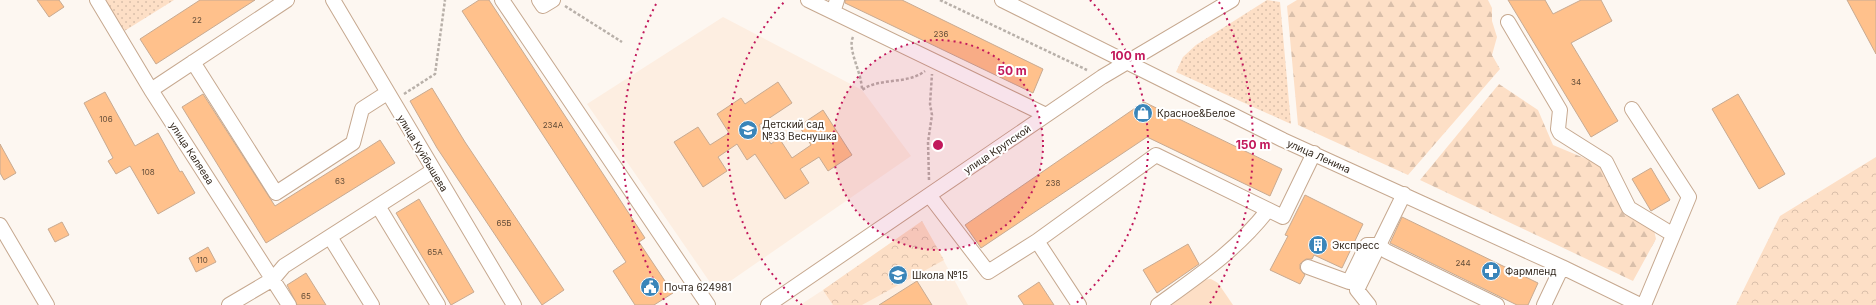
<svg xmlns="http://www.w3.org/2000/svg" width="1876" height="305" font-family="Inter,sans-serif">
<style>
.built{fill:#fdeee1}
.grass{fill:url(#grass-dots)}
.forest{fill:url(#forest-firs)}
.park{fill:url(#park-crowns)}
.pitch{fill:#fddfc6}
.building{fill:#ffc18c;stroke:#c8aa91}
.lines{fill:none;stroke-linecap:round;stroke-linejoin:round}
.minor-casing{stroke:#c6a88f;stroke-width:16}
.path{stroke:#b8b0a9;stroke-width:2.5;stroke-dasharray:3 2;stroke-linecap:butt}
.minor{stroke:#fff;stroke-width:14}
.ring{fill:none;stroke:#c2185b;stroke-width:2;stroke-dasharray:2 4}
.labels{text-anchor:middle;stroke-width:4;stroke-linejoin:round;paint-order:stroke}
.number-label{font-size:8px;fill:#654e39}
.poi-label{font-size:10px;fill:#32271d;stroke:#fff;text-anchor:start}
.street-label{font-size:10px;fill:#32271d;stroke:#fff}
.centre{fill:#c2185b;stroke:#fff;stroke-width:2}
.ring-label{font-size:12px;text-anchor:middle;font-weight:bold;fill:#c2185b;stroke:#fff;stroke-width:4;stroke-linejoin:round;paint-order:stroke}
</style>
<defs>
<pattern id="grass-dots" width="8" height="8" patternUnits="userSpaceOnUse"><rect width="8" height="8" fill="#fddfc6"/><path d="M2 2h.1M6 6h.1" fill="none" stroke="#d9bfaa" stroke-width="1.8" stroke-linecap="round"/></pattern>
<pattern id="forest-firs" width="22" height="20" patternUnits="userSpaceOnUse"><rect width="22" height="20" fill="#fddfc6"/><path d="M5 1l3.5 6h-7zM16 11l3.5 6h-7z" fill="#d9bfaa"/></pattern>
<pattern id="park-crowns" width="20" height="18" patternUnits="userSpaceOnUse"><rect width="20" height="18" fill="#fddfc6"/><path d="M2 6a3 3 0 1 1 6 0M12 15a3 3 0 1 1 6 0" fill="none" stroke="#d9bfaa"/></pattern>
</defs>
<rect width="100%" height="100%" fill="#fdf7f1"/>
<path class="built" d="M 723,17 L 862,90 L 911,156 L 716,291 L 587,104 Z
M 922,221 L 968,305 L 800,305 L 823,290 Z"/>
<path class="grass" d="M 100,0 L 174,0 L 118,35 Z
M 1267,0 L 1280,2 L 1291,124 L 1176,72 L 1183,57 L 1196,45 Z"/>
<path class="forest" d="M 1297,0 L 1488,0 L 1492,8 L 1492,21 L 1497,37 L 1492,55 L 1500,69 L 1408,175 L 1298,125 L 1287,6 Z
M 1499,84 L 1538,110 L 1553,145 L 1601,165 L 1625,215 L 1654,230 L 1656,239 L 1633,281 L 1420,180 Z"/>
<path class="park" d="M 1876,157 L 1876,305 L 1736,305 L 1780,216 Z
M 922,221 L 944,260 L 862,305 L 833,305 L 823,290 Z"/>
<path class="pitch" d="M 1211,279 L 1218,283 L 1233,305 L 1172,305 C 1180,291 1195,280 1211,279 Z"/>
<path class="building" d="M 37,0 L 59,0 L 64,7 L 49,17 Z
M 200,0 L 255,0 L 156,64 L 140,39 Z
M 479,0 L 489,0 L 645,238 L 639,242 L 673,293 L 654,305 L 635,305 L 613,271 L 626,262 L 462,11 Z
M 845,0 L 902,0 L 1043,69 L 1033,93 L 845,3 Z
M 1508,0 L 1545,0 L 1553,14 L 1581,0 L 1601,0 L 1612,21 L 1571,43 L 1618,121 L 1591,137 Z
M 1847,0 L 1876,0 L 1876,54 Z
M 778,82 L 792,103 L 759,125 L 771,144 L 779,138 L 792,158 L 811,145 L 799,126 L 823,110 L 852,155 L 828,171 L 819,157 L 800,169 L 809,183 L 785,199 L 755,154 L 747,160 L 737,144 L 718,157 L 727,171 L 703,187 L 674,142 L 698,127 L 710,145 L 729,133 L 717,114 L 741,98 L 745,104 Z
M 432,88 L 465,142 L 564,290 L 542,305 L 437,148 L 410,101 Z
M 105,92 L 135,146 L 158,133 L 180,172 L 182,171 L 195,193 L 158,214 L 130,166 L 116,174 L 108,161 L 113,158 L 84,103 Z
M 203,94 L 275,206 L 380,140 L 395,163 L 266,243 L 182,107 Z
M 1738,94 L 1785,174 L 1759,189 L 1712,109 Z
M 1144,102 L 1282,169 L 1270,196 L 1147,137 L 981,248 L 965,225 Z
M 0,144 L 16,173 L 4,180 L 0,173 Z
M 1651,168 L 1670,200 L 1651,211 L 1632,179 Z
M 1305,195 L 1363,224 L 1342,268 L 1314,255 L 1312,259 L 1306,259 L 1300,264 L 1300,269 L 1305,275 L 1300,284 L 1270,270 L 1288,236 L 1285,235 Z
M 419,199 L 474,292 L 451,305 L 396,213 Z
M 1402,217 L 1538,283 L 1528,305 L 1517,305 L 1390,243 Z
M 62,222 L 69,235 L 55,242 L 48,229 Z
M 1188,244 L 1199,264 L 1157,293 L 1143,270 Z
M 208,247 L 216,262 L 196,272 L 189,258 Z
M 306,273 L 326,305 L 297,305 L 287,285 Z
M 917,281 L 932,305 L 879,305 Z
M 1039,282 L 1054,305 L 1024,305 L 1018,296 Z"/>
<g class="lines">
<g class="minor-casing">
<path id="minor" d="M 97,0 L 151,90 L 289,305
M 333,0 L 514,305
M 502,0 L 708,305
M 539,0 L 543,6 L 553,0
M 808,0 L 1046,115
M 1002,0 L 1283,140 L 1562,267 L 1640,305
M 833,12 L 837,0
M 1508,22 L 1560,110 L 1558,129 L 1560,133 L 1606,162 L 1629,208 L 1672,234
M 193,62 L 276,193 L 353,143 L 362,109 L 387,93
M 151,90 L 287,0
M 1632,109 L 1689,197 L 1644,305
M 1404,194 L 1379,245 L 1386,251 L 1497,305
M 929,195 L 988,272 L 1037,241 L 1079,305
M 378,206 L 438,305
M 0,225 L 47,305
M 330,237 L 372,305
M 1037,241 L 1156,155 L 1283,217 L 1314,153
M 1308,267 L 1349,282 L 1367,245 L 1379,245 L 1357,290 L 1369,305
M 229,305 L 273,279 L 284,266 L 434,170
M 768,305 L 1102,77 L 1232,0
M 1158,305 C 1198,276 1237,250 1268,210
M 1544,305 L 1562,267"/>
</g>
<path class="path" d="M 940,0 L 1087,70
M 565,6 L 622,42
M 853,37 C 847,49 862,73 862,90 C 880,77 907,85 925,71
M 404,94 L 435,74 L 445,0
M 929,180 L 928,142 L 932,115 L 930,104 L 932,74"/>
<use href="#minor" class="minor"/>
</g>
<circle cx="938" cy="145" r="105" fill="#c2185b" fill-opacity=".12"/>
<g class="ring">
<circle cx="938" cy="145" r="105"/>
<path d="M802 305A210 210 0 0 1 786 0M1090 0A210 210 0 0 1 1074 305"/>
<path d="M667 305A315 315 0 0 1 657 2M1219 2A315 315 0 0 1 1209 305"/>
</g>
<defs>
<g id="shop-disc" transform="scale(1)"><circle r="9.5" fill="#3a85b9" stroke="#fff"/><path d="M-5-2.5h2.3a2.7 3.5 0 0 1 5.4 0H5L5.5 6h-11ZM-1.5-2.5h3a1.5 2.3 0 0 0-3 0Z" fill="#fff"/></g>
<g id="school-disc" transform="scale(1)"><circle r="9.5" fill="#3a85b9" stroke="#fff"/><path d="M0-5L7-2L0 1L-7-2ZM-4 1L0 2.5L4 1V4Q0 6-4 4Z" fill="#fff"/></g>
<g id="building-disc" transform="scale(1)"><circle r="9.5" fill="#3a85b9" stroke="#fff"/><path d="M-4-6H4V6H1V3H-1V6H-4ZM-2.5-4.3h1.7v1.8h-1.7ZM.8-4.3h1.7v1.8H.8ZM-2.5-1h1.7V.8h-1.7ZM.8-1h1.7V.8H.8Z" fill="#fff"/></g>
<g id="pharmacy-disc" transform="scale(1)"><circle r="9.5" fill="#3a85b9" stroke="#fff"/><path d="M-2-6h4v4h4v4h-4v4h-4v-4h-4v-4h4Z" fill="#fff"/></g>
<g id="civic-disc" transform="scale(1)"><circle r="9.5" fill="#3a85b9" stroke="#fff"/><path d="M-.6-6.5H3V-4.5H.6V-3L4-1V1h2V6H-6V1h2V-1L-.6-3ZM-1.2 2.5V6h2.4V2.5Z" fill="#fff"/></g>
</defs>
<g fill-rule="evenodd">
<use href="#shop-disc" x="1143" y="113"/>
<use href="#school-disc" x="748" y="130"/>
<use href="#building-disc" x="1318" y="245"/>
<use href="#pharmacy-disc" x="1491" y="271"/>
<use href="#school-disc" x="898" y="275"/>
<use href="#civic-disc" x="650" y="287"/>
</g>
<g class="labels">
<g class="number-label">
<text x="197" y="23">22</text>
<text x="941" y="37">236</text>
<text x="1576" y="85">34</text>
<text x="106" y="122">106</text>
<text x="553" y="128">234А</text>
<text x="148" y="175">108</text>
<text x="340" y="184">63</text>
<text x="1053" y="186">238</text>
<text x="504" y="226">65Б</text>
<text x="435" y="255">65А</text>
<text x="202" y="263">110</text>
<text x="1463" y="266">244</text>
<text x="306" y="299">65</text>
</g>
<g class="poi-label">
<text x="1157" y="117">Красное&amp;Белое</text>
<text x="762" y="128">Детский сад<tspan x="762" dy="12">№33 Веснушка</tspan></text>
<text x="1332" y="249">Экспресс</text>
<text x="1505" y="275">Фармленд</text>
<text x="912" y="279">Школа №15</text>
<text x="664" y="291">Почта 624981</text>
</g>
<g class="street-label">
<text transform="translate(997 149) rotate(-34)" y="4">улица Крупской</text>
<text transform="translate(192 153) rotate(57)" y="4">улица Каляева</text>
<text transform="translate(423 153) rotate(59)" y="4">улица Куйбышева</text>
<text transform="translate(1319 156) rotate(24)" y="4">улица Ленина</text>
</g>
</g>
<circle cx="938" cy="145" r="6" class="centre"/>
<g class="ring-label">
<text x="1128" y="60">100 m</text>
<text x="1012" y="75">50 m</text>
<text x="1253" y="149">150 m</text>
</g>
</svg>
